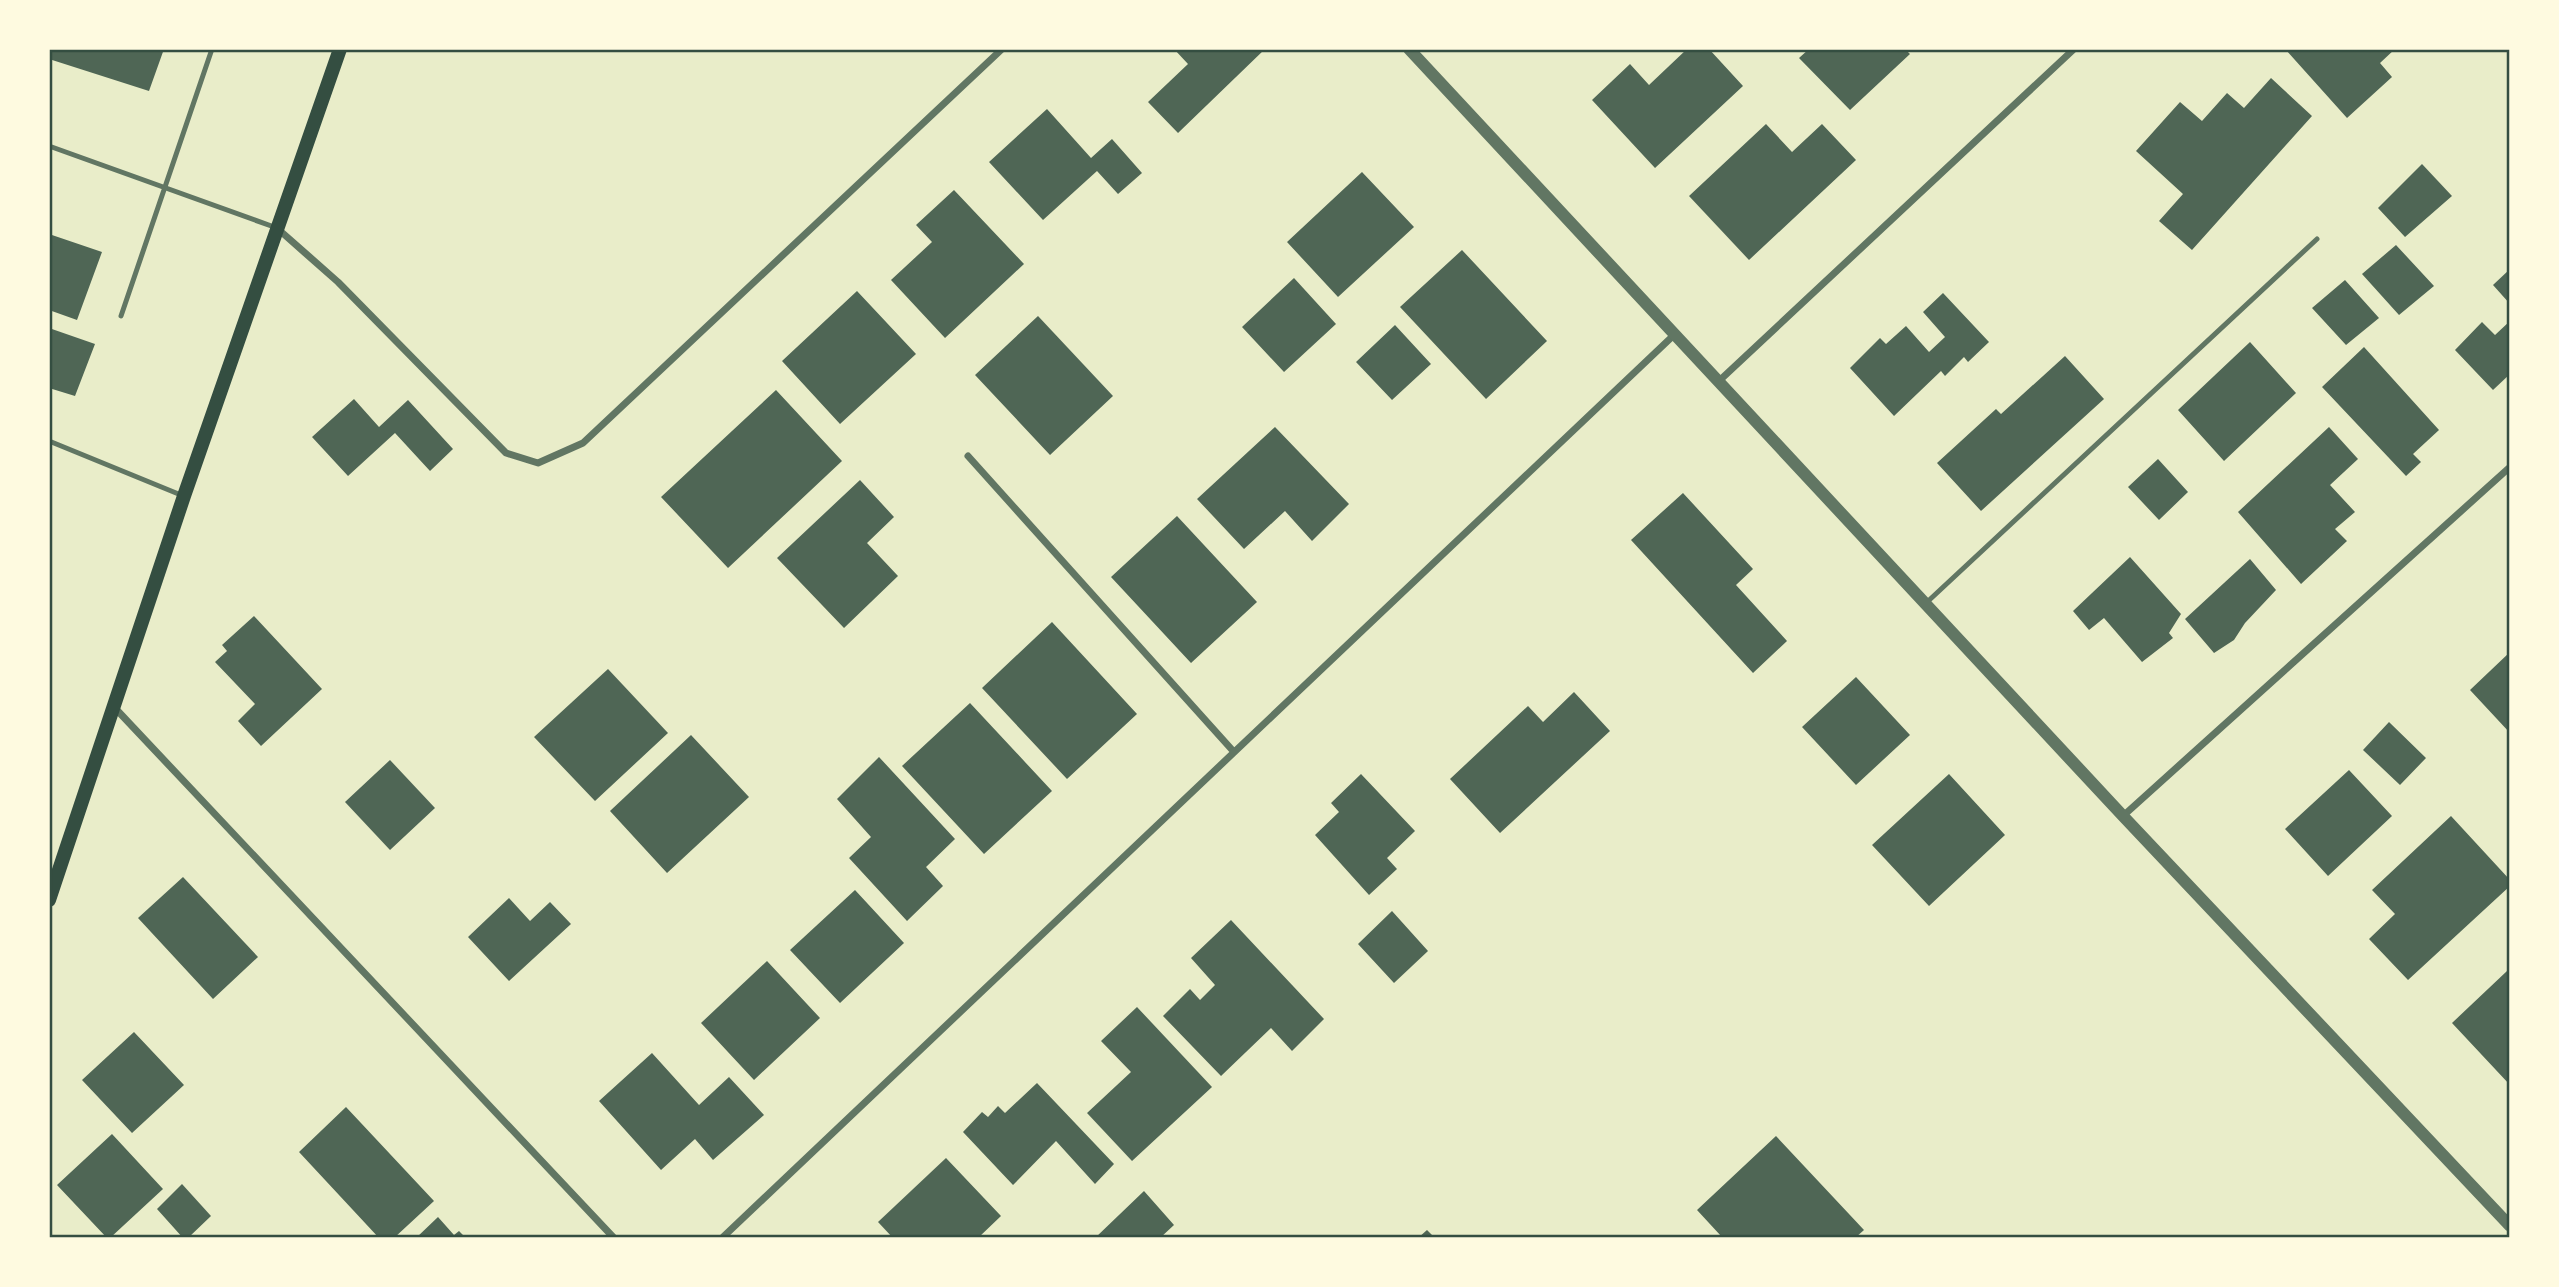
<svg xmlns="http://www.w3.org/2000/svg" width="2559" height="1287" font-family="Signika,sans-serif">
<style>
.building{fill:#4f6655}
.lines{fill:none;stroke-linecap:round;stroke-linejoin:round}
.service{stroke:#617663;stroke-width:5}
.minor{stroke:#617663;stroke-width:7}
.tertiary{stroke:#617663;stroke-width:12}
.secondary{stroke:#344e41;stroke-width:14}
.neatline{fill:none;stroke:#344e41;stroke-width:2.5}
</style>
<rect width="100%" height="100%" fill="#e9edc9"/>
<path class="building" d="M 49,49 L 164,49 L 149,91 L 49,59 Z
M 1174,49 L 1265,49 L 1178,133 L 1148,102 L 1188,64 Z
M 1687,49 L 1709,49 L 1743,86 L 1655,168 L 1592,100 L 1630,64 L 1649,85 Z
M 1809,49 L 1905,49 L 1910,54 L 1850,110 L 1799,58 Z
M 2285,49 L 2395,49 L 2380,63 L 2392,77 L 2347,118 Z
M 2271,78 L 2312,116 L 2192,250 L 2159,221 L 2183,194 L 2136,151 L 2180,102 L 2202,121 L 2227,93 L 2244,108 Z
M 1047,109 L 1091,158 L 1112,139 L 1142,173 L 1118,194 L 1097,171 L 1043,220 L 989,162 Z
M 1766,124 L 1792,152 L 1822,124 L 1856,160 L 1749,260 L 1689,196 Z
M 2422,164 L 2452,196 L 2405,237 L 2378,208 Z
M 1362,172 L 1414,227 L 1338,297 L 1287,242 Z
M 954,190 L 1024,264 L 945,338 L 891,280 L 932,242 L 916,225 Z
M 49,234 L 102,252 L 77,320 L 49,310 Z
M 2396,245 L 2434,286 L 2399,315 L 2362,274 Z
M 1462,250 L 1547,341 L 1486,399 L 1400,307 Z
M 2510,269 L 2510,304 L 2493,285 Z
M 1294,278 L 1336,324 L 1284,372 L 1242,327 Z
M 2345,280 L 2379,318 L 2346,345 L 2312,308 Z
M 857,291 L 916,354 L 840,424 L 782,361 Z
M 1943,293 L 1989,342 L 1968,362 L 1964,357 L 1945,376 L 1941,371 L 1894,416 L 1850,368 L 1880,338 L 1886,344 L 1906,326 L 1929,352 L 1945,337 L 1923,312 Z
M 1038,316 L 1113,396 L 1050,455 L 975,375 Z
M 2510,321 L 2510,374 L 2493,390 L 2455,350 L 2482,322 L 2495,335 Z
M 1395,325 L 1431,364 L 1392,400 L 1356,362 Z
M 49,328 L 95,344 L 75,396 L 49,388 Z
M 2250,342 L 2296,393 L 2224,461 L 2178,410 Z
M 2364,347 L 2439,430 L 2413,454 L 2421,462 L 2406,476 L 2322,387 Z
M 2065,356 L 2104,399 L 1981,511 L 1937,463 L 1996,409 L 2001,414 Z
M 776,390 L 842,461 L 728,568 L 661,497 Z
M 354,399 L 379,427 L 408,400 L 453,449 L 430,471 L 395,433 L 348,476 L 312,437 Z
M 1275,427 L 1349,504 L 1312,541 L 1285,511 L 1244,549 L 1197,499 Z
M 2329,427 L 2358,459 L 2330,485 L 2355,512 L 2335,529 L 2347,541 L 2301,584 L 2238,512 Z
M 2158,459 L 2188,492 L 2159,520 L 2128,487 Z
M 860,480 L 894,517 L 867,543 L 898,576 L 844,628 L 777,558 Z
M 1683,493 L 1753,569 L 1736,585 L 1787,641 L 1753,673 L 1631,540 Z
M 1177,516 L 1257,602 L 1191,663 L 1111,577 Z
M 2130,557 L 2181,614 L 2169,633 L 2173,638 L 2142,662 L 2104,618 L 2089,630 L 2073,611 Z
M 2250,559 L 2276,590 L 2245,623 L 2234,640 L 2214,653 L 2185,619 Z
M 254,616 L 322,689 L 261,746 L 238,721 L 255,704 L 215,662 L 227,651 L 222,645 Z
M 1052,622 L 1137,714 L 1067,779 L 982,688 Z
M 2510,652 L 2510,733 L 2470,690 Z
M 608,669 L 668,733 L 595,801 L 534,737 Z
M 1856,677 L 1910,735 L 1856,785 L 1802,727 Z
M 1574,692 L 1610,731 L 1500,833 L 1450,779 L 1528,706 L 1543,722 Z
M 970,703 L 1052,791 L 984,854 L 902,766 Z
M 2389,722 L 2426,758 L 2400,785 L 2363,750 Z
M 691,735 L 749,797 L 667,873 L 610,811 Z
M 879,757 L 955,839 L 926,867 L 943,886 L 907,921 L 849,858 L 871,837 L 837,799 Z
M 390,760 L 435,808 L 390,850 L 345,802 Z
M 2349,770 L 2392,816 L 2328,876 L 2285,829 Z
M 1361,774 L 1415,831 L 1387,858 L 1397,869 L 1369,895 L 1315,835 L 1339,812 L 1331,803 Z
M 1949,774 L 2005,835 L 1929,906 L 1872,845 Z
M 2451,816 L 2510,880 L 2510,886 L 2408,980 L 2369,939 L 2395,914 L 2372,890 Z
M 183,877 L 258,957 L 213,999 L 138,918 Z
M 855,890 L 904,943 L 840,1003 L 790,950 Z
M 509,898 L 530,921 L 550,902 L 571,924 L 509,981 L 468,937 Z
M 1392,911 L 1428,951 L 1394,983 L 1358,944 Z
M 1231,920 L 1324,1019 L 1292,1051 L 1271,1028 L 1221,1076 L 1163,1016 L 1190,989 L 1200,1000 L 1215,985 L 1191,958 Z
M 767,961 L 820,1018 L 754,1080 L 701,1023 Z
M 2507,971 L 2510,974 L 2510,1085 L 2452,1023 Z
M 1137,1007 L 1212,1087 L 1132,1161 L 1087,1113 L 1131,1072 L 1101,1041 Z
M 134,1032 L 184,1085 L 132,1133 L 82,1080 Z
M 652,1053 L 699,1105 L 729,1077 L 764,1115 L 713,1160 L 695,1139 L 661,1170 L 599,1101 Z
M 1037,1083 L 1114,1164 L 1095,1184 L 1056,1141 L 1013,1185 L 963,1132 L 982,1112 L 988,1117 L 998,1106 L 1005,1113 Z
M 346,1107 L 434,1201 L 394,1238 L 379,1238 L 299,1152 Z
M 112,1134 L 163,1189 L 110,1238 L 107,1238 L 57,1185 Z
M 1776,1136 L 1864,1230 L 1855,1238 L 1718,1238 L 1721,1236 L 1697,1210 Z
M 946,1158 L 1001,1216 L 978,1238 L 893,1238 L 878,1222 Z
M 182,1184 L 211,1216 L 188,1238 L 183,1238 L 157,1209 Z
M 1144,1191 L 1174,1225 L 1160,1238 L 1095,1238 Z
M 438,1217 L 454,1235 L 459,1231 L 466,1238 L 416,1238 Z
M 1427,1230 L 1435,1238 L 1418,1238 Z"/>
<g class="lines">
<path class="service" d="M 49,146 L 277,228
M 121,316 L 212,49
M 49,441 L 181,495
M 1925,604 L 2317,239"/>
<path class="minor" d="M 278,229 L 338,282 L 506,453 L 538,463 L 583,443 L 1002,49
M 1719,381 L 2074,49
M 968,456 L 1234,752
M 115,708 L 614,1238
M 2123,816 L 2510,467
M 722,1238 L 1675,334"/>
<path class="tertiary" d="M 1409,49 L 2123,816 L 2510,1226"/>
<path class="secondary" d="M 49,900 L 184,496 L 340,49"/>
</g>
<rect width="2559" height="1287" fill="none" stroke="#fefae0" stroke-width="102"/>
<rect x="51" y="51" width="2457" height="1185" class="neatline"/>
</svg>
